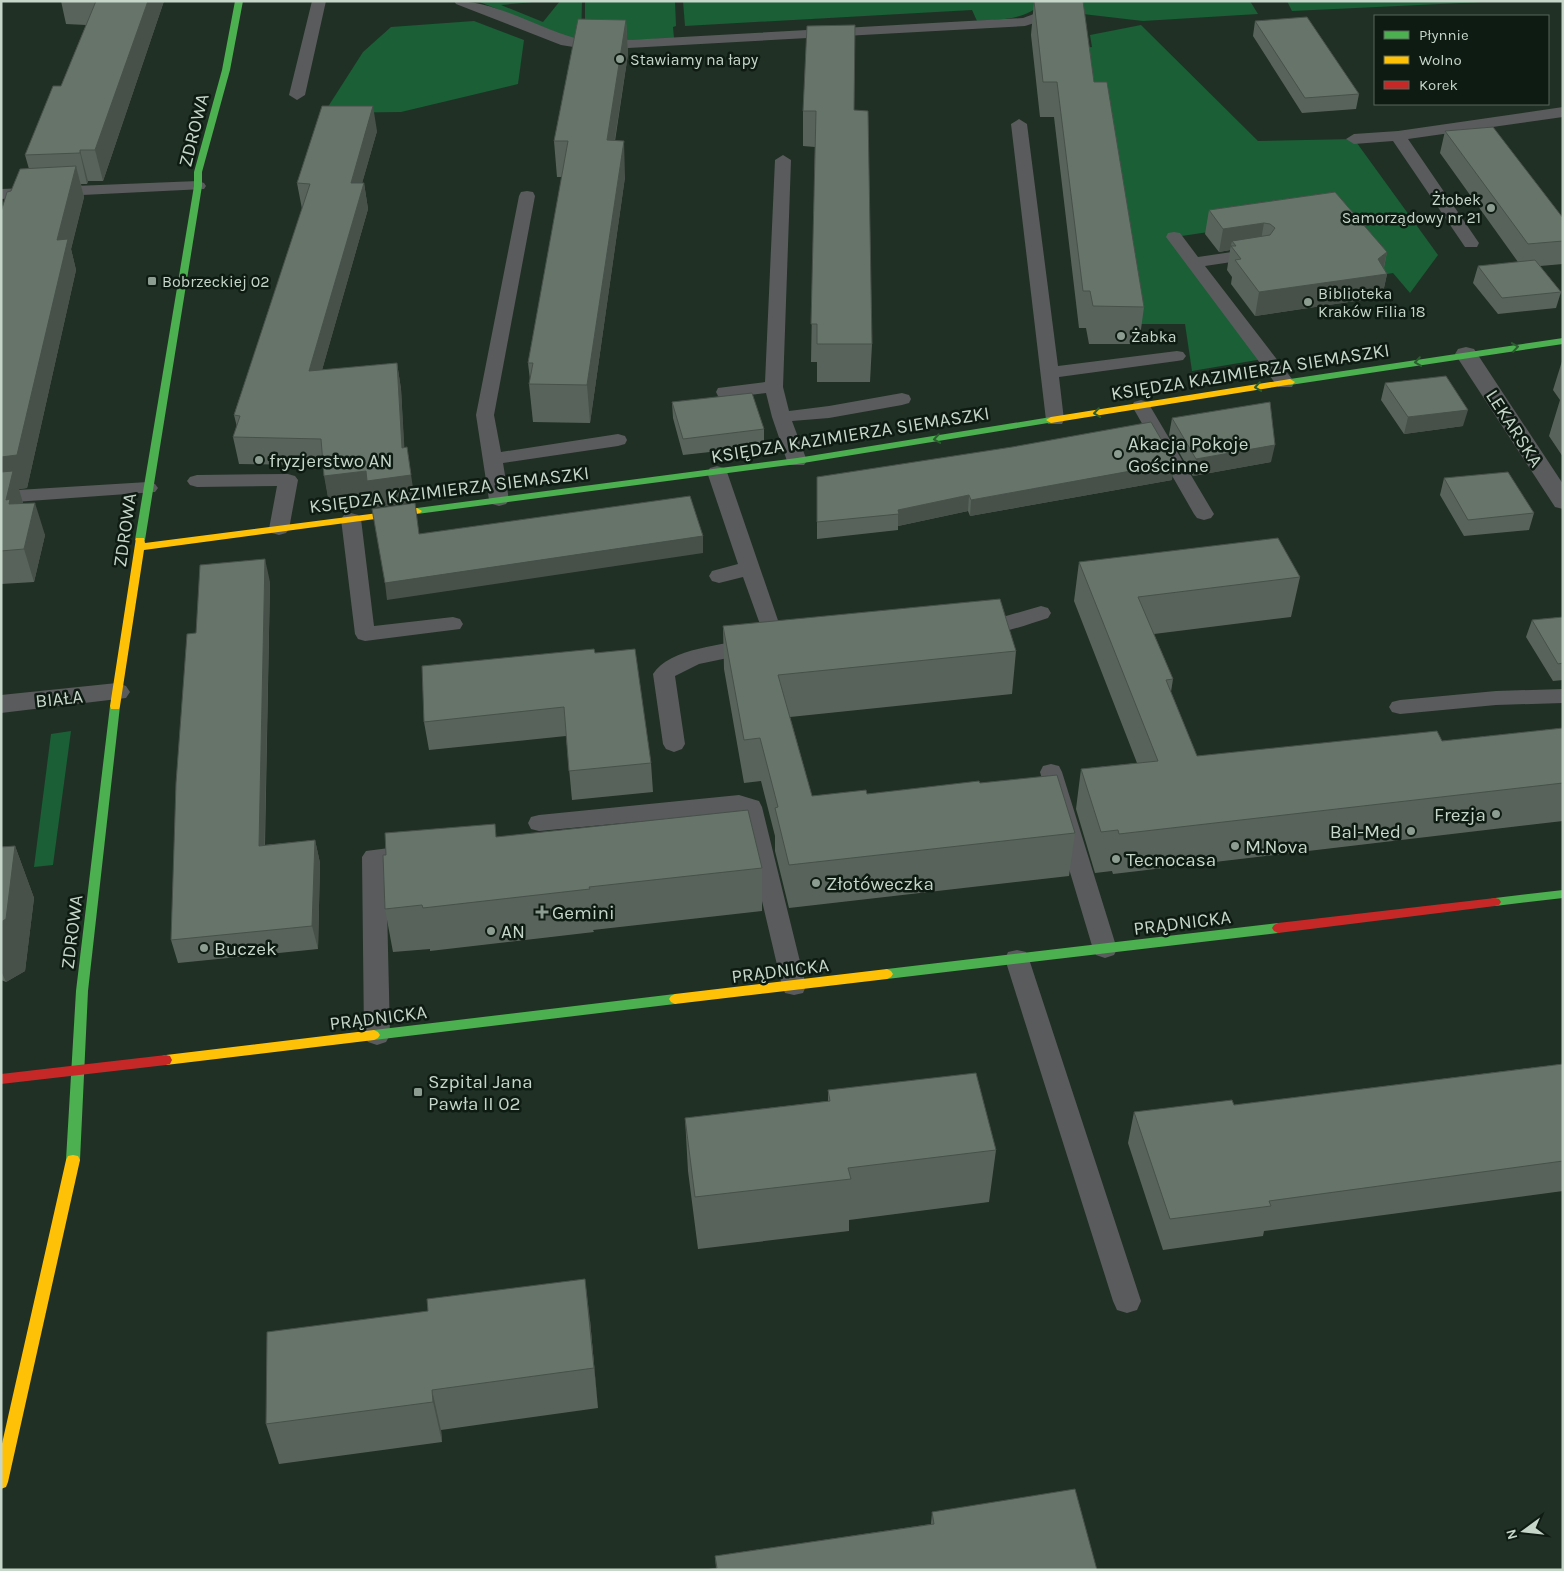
<svg xmlns="http://www.w3.org/2000/svg" width="1564" height="1571" font-family="Karla,sans-serif">
<style>
.green{fill:#1a5f35}
.lines{fill:none;stroke-linecap:round;stroke-linejoin:round}
.lane{fill:#5a5b5d;fill-rule:evenodd}
.street{fill:#5a5b5d;fill-rule:evenodd}
.fast{fill:#4caf50;fill-rule:evenodd}
.slow{fill:#ffc107;fill-rule:evenodd}
.jam{fill:#c62828;fill-rule:evenodd}
.wall{fill:#58645b}
.shaded-wall{fill:#47514a}
.building{fill:#66746a;stroke:#47514a}
.oneway{stroke:#2a5e2e}
.poi-dot{fill:#8c9c90;stroke:#0e1b12;stroke-width:2}
.labels{text-anchor:middle;stroke-width:5;stroke-linejoin:round;paint-order:stroke}
.far-poi-label{font-size:16px;fill:#c6d6c9;stroke:#0e1b12;text-anchor:start}
.street-label{font-size:19px;fill:#c6d6c9;stroke:#0e1b12}
.poi-label{font-size:19px;fill:#c6d6c9;stroke:#0e1b12;text-anchor:start}
</style>
<rect width="100%" height="100%" fill="#203025"/>
<path class="green" d="M 477,1 L 545,1 L 501,5 L 543,22 L 560,1 L 582,1 L 581,42 Z
M 585,1 L 675,1 L 676,26 L 673,27 L 674,38 L 588,42 L 585,29 Z
M 683,1 L 1043,1 C 1027,21 1000,19 977,21 L 972,10 L 685,26 Z
M 1063,1 L 1250,1 L 1258,14 L 1143,21 L 1057,11 Z
M 1287,1 L 1483,1 L 1483,2 L 1292,11 Z
M 474,21 L 524,40 L 518,84 L 401,112 L 324,113 L 363,52 L 391,27 Z
M 1141,25 L 1258,141 L 1354,139 L 1438,255 L 1410,293 L 1393,273 L 1381,275 L 1330,214 L 1175,237 L 1263,359 L 1192,371 L 1185,324 L 1140,324 L 1081,48 L 1092,47 L 1090,35 Z
M 71,731 L 53,865 L 34,867 L 51,734 Z"/>
<g class="lines">
<path class="lane" d="M 312,1 L 326,1 L 305,95 L 297,100 L 289,95 Z
M 454,1 C 502,1 545,34 592,42 L 1023,18 L 1042,11 L 1047,1 L 1061,1 L 1053,17 L 1025,26 L 592,50 L 561,45 L 456,4 Z
M 1563,107 L 1563,117 L 1408,139 L 1479,243 L 1477,247 L 1465,247 L 1393,141 L 1354,144 L 1346,139 L 1354,134 L 1398,131 Z
M 1019,119 L 1027,124 L 1058,366 L 1177,351 L 1183,352 L 1186,356 L 1183,360 L 1177,361 L 1059,377 L 1064,420 L 1062,424 L 1048,424 L 1046,420 L 1011,124 Z
M 783,155 L 791,160 L 783,387 L 789,411 L 829,406 L 902,393 L 909,395 L 911,399 L 909,403 L 902,405 L 829,418 L 792,421 L 807,461 L 804,465 L 790,465 L 787,461 L 772,417 L 766,393 L 725,398 L 718,396 L 716,392 L 718,388 L 765,382 L 775,160 Z
M 198,181 L 204,183 L 206,186 L 204,189 L 1,199 L 1,189 Z
M 527,191 L 533,192 L 535,196 L 494,415 L 501,452 L 618,434 L 625,436 L 627,440 L 625,444 L 618,446 L 503,463 L 509,500 L 506,504 L 499,506 L 492,504 L 489,500 L 476,415 L 519,196 L 521,192 Z
M 1174,232 L 1180,233 L 1198,257 L 1259,248 L 1265,249 L 1268,253 L 1265,257 L 1205,266 L 1292,379 L 1294,383 L 1292,387 L 1278,387 L 1166,237 L 1168,233 Z
M 1141,400 L 1148,402 L 1150,406 L 1214,514 L 1211,518 L 1204,520 L 1197,518 L 1194,514 L 1132,406 L 1134,402 Z
M 717,466 L 724,468 L 727,472 L 782,632 L 794,638 L 798,643 L 794,648 L 787,650 L 766,641 L 743,577 L 719,583 L 712,581 L 709,576 L 712,571 L 738,564 L 707,472 L 710,468 Z
M 288,474 L 295,476 L 298,480 L 289,529 L 286,533 L 279,535 L 272,533 L 269,529 L 277,486 L 197,487 L 190,485 L 187,481 L 190,477 L 197,475 Z
M 148,482 L 155,484 L 158,488 L 155,492 L 1,503 L 1,491 Z
M 351,513 L 358,515 L 361,519 L 374,626 L 453,617 L 460,619 L 463,624 L 460,629 L 365,641 L 358,639 L 355,634 L 341,519 L 344,515 Z
M 1041,606 L 1048,608 L 1051,613 L 1048,618 C 1025,625 995,638 971,631 L 968,626 L 971,621 L 1006,616 Z
M 754,639 L 761,641 L 765,646 L 761,651 L 699,664 L 675,676 L 685,744 L 682,749 L 674,752 L 666,749 L 663,744 L 653,674 C 669,648 726,644 754,639 Z
M 1563,689 L 1563,703 L 1496,705 L 1400,714 L 1392,712 L 1389,707 L 1392,702 L 1400,700 L 1496,691 Z
M 1051,764 L 1059,766 L 1062,772 L 1117,949 L 1114,955 L 1105,958 L 1096,955 L 1093,949 L 1040,772 L 1043,766 Z
M 739,795 L 759,801 L 762,807 L 806,986 L 803,993 L 794,995 L 785,993 L 782,986 L 741,812 L 539,831 L 531,829 L 528,823 L 531,817 L 539,815 Z
M 412,845 L 420,847 L 424,853 L 420,859 L 386,864 L 390,1035 L 386,1042 L 377,1045 L 368,1042 L 364,1035 L 362,857 L 366,851 Z
M 1017,950 L 1026,952 L 1029,959 L 1141,1301 L 1137,1310 L 1127,1313 L 1117,1310 L 1113,1301 L 1005,959 L 1008,952 Z"/>
<path class="street" d="M 1466,347 L 1474,349 L 1563,484 L 1563,509 L 1555,507 L 1455,354 L 1458,349 Z
M 117,683 L 126,686 L 130,692 L 126,698 L 1,713 L 1,695 Z"/>
<path class="fast" d="M 235,1 L 243,1 L 230,70 L 202,172 L 202,186 L 145,540 L 140,543 L 135,540 L 194,186 L 194,172 L 222,70 Z
M 1563,338 L 1563,344 L 1290,385 L 1285,382 L 1290,379 Z
M 1051,417 L 1054,418 L 1054,422 L 797,464 L 417,514 L 412,511 L 417,508 L 797,458 Z
M 115,702 L 120,706 L 88,991 L 80,1160 L 78,1164 L 73,1165 L 68,1164 L 66,1160 L 76,991 L 110,706 Z
M 1563,890 L 1563,898 L 1495,906 L 1491,905 L 1489,902 L 1491,899 L 1495,898 Z
M 1278,923 L 1282,925 L 1284,928 L 1282,931 L 1278,933 L 887,979 L 883,977 L 881,974 L 883,971 L 887,969 Z
M 675,994 L 679,996 L 681,999 L 679,1002 L 675,1004 L 374,1040 L 370,1038 L 368,1035 L 370,1032 L 374,1030 Z"/>
<path class="slow" d="M 1290,379 L 1295,382 L 1293,384 L 1051,423 L 1046,420 L 1051,417 Z
M 417,508 L 422,511 L 420,513 L 144,550 L 120,706 L 119,709 L 111,709 L 110,706 L 136,538 L 144,538 L 145,543 Z
M 887,969 L 891,971 L 893,974 L 891,977 L 887,979 L 675,1004 L 671,1002 L 669,999 L 671,996 L 675,994 Z
M 374,1030 L 378,1032 L 380,1035 L 378,1038 L 374,1040 L 166,1065 L 162,1064 L 160,1060 L 162,1056 L 166,1055 Z
M 73,1155 L 78,1156 L 80,1160 L 8,1482 L 6,1487 L 1,1489 L 1,1448 L 66,1160 L 68,1156 Z"/>
<path class="jam" d="M 1495,898 L 1499,899 L 1501,902 L 1499,905 L 1495,906 L 1278,933 L 1274,931 L 1272,928 L 1274,925 L 1278,923 Z
M 166,1055 L 170,1056 L 172,1060 L 170,1064 L 166,1065 L 1,1084 L 1,1074 Z"/>
</g>
<path class="wall" d="M 61,1 L 164,1 L 103,181 L 88,181 L 87,184 L 81,184 L 84,197 L 71,249 L 76,270 L 27,488 L 19,489 L 23,503 L 45,535 L 34,582 L 1,584 L 1,212 L 11,191 L 29,169 L 25,155 L 61,86 L 86,25 L 66,24 Z
M 1034,1 L 1094,82 L 1144,307 L 1139,344 L 1089,344 L 1086,328 L 1079,328 L 1054,117 L 1040,117 L 1031,35 Z
M 626,20 L 628,54 L 615,141 L 625,177 L 590,423 L 533,422 L 529,384 L 530,380 L 528,363 L 562,177 L 557,177 L 554,141 Z
M 1255,21 L 1359,94 L 1356,109 L 1302,113 L 1253,36 Z
M 854,110 L 872,344 L 870,382 L 817,382 L 817,362 L 811,362 L 815,147 L 803,146 L 803,111 Z
M 377,131 L 362,183 L 364,183 L 368,209 L 322,370 L 397,363 L 401,389 L 404,448 L 415,502 L 372,508 L 370,498 L 329,503 L 323,465 L 239,464 L 233,437 L 237,427 L 234,415 L 302,209 L 297,183 Z
M 1445,131 L 1563,218 L 1563,264 L 1540,266 L 1561,292 L 1556,308 L 1498,314 L 1473,283 L 1478,266 L 1518,262 L 1440,153 Z
M 1335,192 L 1387,252 L 1384,268 L 1387,274 L 1382,297 L 1255,316 L 1231,284 L 1232,277 L 1227,270 L 1230,250 L 1219,252 L 1205,234 L 1209,210 Z
M 1563,358 L 1563,457 L 1549,436 L 1560,400 L 1553,390 Z
M 1385,383 L 1463,426 L 1404,434 L 1381,400 Z
M 672,402 L 764,429 L 764,446 L 683,455 L 673,418 Z
M 1172,418 L 1271,462 L 1193,476 L 1169,435 Z
M 817,477 L 1172,480 L 970,516 L 968,511 L 898,526 L 898,530 L 817,539 Z
M 1444,478 L 1534,513 L 1529,530 L 1464,536 L 1440,495 Z
M 1079,562 L 1300,577 L 1291,617 L 1154,634 L 1173,679 L 1171,692 L 1197,756 L 1442,741 L 1563,728 L 1563,821 L 1113,874 L 1112,871 L 1095,873 L 1076,809 L 1081,769 L 1137,763 L 1074,601 Z
M 270,582 L 265,845 L 315,840 L 320,863 L 318,949 L 178,963 L 171,940 L 196,633 Z
M 1563,617 L 1563,680 L 1553,681 L 1526,637 L 1532,620 Z
M 723,626 L 1016,651 L 1012,694 L 790,717 L 812,796 L 867,794 L 980,783 L 1075,833 L 1069,876 L 789,908 L 775,851 L 775,836 L 761,781 L 744,783 L 724,669 Z
M 595,653 L 651,763 L 653,792 L 572,800 L 566,736 L 429,750 L 424,722 Z
M 497,837 L 762,868 L 762,911 L 593,930 L 594,932 L 430,951 L 430,949 L 393,952 L 385,909 L 386,855 Z
M 15,846 L 34,898 L 25,971 L 6,982 L 1,980 L 1,847 Z
M 1563,1064 L 1563,1191 L 1264,1231 L 1263,1236 L 1163,1250 L 1128,1143 L 1134,1112 L 1234,1105 Z
M 828,1090 L 996,1150 L 989,1202 L 849,1220 L 849,1231 L 698,1249 L 688,1171 L 685,1118 L 828,1101 Z
M 590,1320 L 598,1408 L 441,1430 L 442,1442 L 279,1464 L 266,1424 Z
M 932,1512 L 1097,1570 L 716,1568 L 715,1556 L 931,1524 Z"/>
<path class="shaded-wall" d="M 148,1 L 164,1 L 103,181 L 95,150 Z
M 626,20 L 628,54 L 609,176 L 607,140 Z
M 373,106 L 377,131 L 355,208 L 351,183 Z
M 624,141 L 625,177 L 590,423 L 587,385 Z
M 80,150 L 88,181 L 87,184 L 80,153 Z
M 76,166 L 84,197 L 71,249 L 76,270 L 27,488 L 19,489 L 23,503 L 18,526 L 1,491 L 1,457 Z
M 364,183 L 368,209 L 314,398 L 309,371 Z
M 1264,223 L 1260,246 L 1236,246 L 1232,241 L 1230,250 L 1219,252 L 1223,229 Z
M 1387,252 L 1382,275 L 1387,274 L 1382,297 L 1255,316 L 1259,292 L 1378,259 Z
M 397,363 L 401,389 L 406,475 L 402,448 Z
M 1468,410 L 1463,426 L 1404,434 L 1408,417 Z
M 1275,445 L 1271,462 L 1193,476 L 1196,459 Z
M 407,447 L 415,502 L 372,508 L 367,481 Z
M 1175,463 L 1172,480 L 970,516 L 971,500 Z
M 366,471 L 370,498 L 329,503 L 324,476 Z
M 969,495 L 968,511 L 898,526 L 898,510 Z
M 35,503 L 45,535 L 34,582 L 24,549 Z
M 703,536 L 703,553 L 387,600 L 385,583 Z
M 265,559 L 270,582 L 264,869 L 259,846 Z
M 315,840 L 320,863 L 318,949 L 312,926 Z
M 15,846 L 34,898 L 25,971 L 6,982 L 1,971 L 1,922 Z
M 585,1279 L 590,1320 L 598,1408 L 594,1368 Z
M 432,1390 L 441,1430 L 442,1442 L 433,1402 Z"/>
<path class="building" d="M 96,1 L 148,1 L 95,150 L 80,150 L 80,153 L 25,155 L 53,86 L 61,86 Z
M 1034,1 L 1083,1 L 1094,82 L 1107,82 L 1144,307 L 1093,306 L 1090,291 L 1083,291 L 1057,82 L 1043,82 Z
M 1307,17 L 1359,94 L 1305,98 L 1255,21 Z
M 578,19 L 626,20 L 607,140 L 624,141 L 587,385 L 529,384 L 533,363 L 528,363 L 568,141 L 554,141 Z
M 855,25 L 854,110 L 868,111 L 872,344 L 817,344 L 817,324 L 811,324 L 816,111 L 803,111 L 807,26 Z
M 322,106 L 373,106 L 351,183 L 364,183 L 309,371 L 397,363 L 402,448 L 407,447 L 411,475 L 367,481 L 366,471 L 324,476 L 321,439 L 233,437 L 240,416 L 234,415 L 310,184 L 297,183 Z
M 1493,127 L 1563,218 L 1563,241 L 1528,244 L 1445,131 Z
M 76,166 L 57,240 L 68,239 L 17,455 L 1,457 L 1,212 L 7,192 L 11,191 L 20,169 Z
M 1335,192 L 1387,252 L 1378,259 L 1387,274 L 1259,292 L 1235,260 L 1241,259 L 1231,246 L 1236,246 L 1232,241 L 1270,235 L 1275,228 L 1270,224 L 1264,223 L 1223,229 L 1209,210 Z
M 1535,260 L 1561,292 L 1502,298 L 1478,266 Z
M 1446,376 L 1468,410 L 1408,417 L 1385,383 Z
M 752,393 L 764,429 L 683,439 L 672,402 Z
M 1270,402 L 1275,445 L 1196,459 L 1172,418 Z
M 1151,422 L 1175,463 L 971,500 L 969,495 L 898,510 L 899,514 L 817,522 L 817,477 L 1012,447 Z
M 13,471 L 6,500 L 10,499 L 9,504 L 35,503 L 24,549 L 1,551 L 1,472 Z
M 1508,472 L 1534,513 L 1468,520 L 1444,478 Z
M 690,496 L 703,536 L 385,583 L 372,509 L 415,503 L 419,534 Z
M 1278,538 L 1300,577 L 1138,597 L 1173,679 L 1166,680 L 1197,756 L 1437,731 L 1442,741 L 1563,728 L 1563,783 L 1119,834 L 1118,830 L 1101,832 L 1081,769 L 1158,761 L 1079,562 Z
M 265,559 L 259,846 L 315,840 L 312,926 L 171,940 L 176,783 L 187,634 L 196,633 L 200,565 Z
M 1000,599 L 1016,651 L 778,675 L 812,796 L 866,790 L 867,794 L 979,781 L 980,783 L 1057,775 L 1075,833 L 789,865 L 775,808 L 778,807 L 760,738 L 744,740 L 723,626 Z
M 1563,617 L 1563,663 L 1558,664 L 1532,620 Z
M 594,649 L 595,653 L 635,649 L 651,763 L 569,771 L 564,707 L 424,722 L 422,666 Z
M 748,810 L 762,868 L 589,887 L 590,889 L 423,908 L 422,905 L 385,909 L 383,855 L 386,855 L 385,833 L 495,824 L 496,837 Z
M 15,846 L 6,919 L 1,922 L 1,847 Z
M 1563,1064 L 1563,1161 L 1269,1201 L 1271,1206 L 1170,1219 L 1134,1112 L 1232,1100 L 1234,1105 Z
M 976,1073 L 996,1150 L 848,1168 L 851,1179 L 695,1197 L 685,1118 L 830,1101 L 828,1090 Z
M 585,1279 L 594,1368 L 432,1390 L 433,1402 L 266,1424 L 267,1332 L 428,1311 L 427,1299 Z
M 1075,1489 L 1097,1570 L 705,1570 L 717,1568 L 715,1556 L 934,1524 L 932,1512 Z"/>
<defs><path id="oneway-chevron" d="M-2-3.5L2.5 0L-2 3.5" fill="none" stroke-width="1.6" stroke-linecap="round" stroke-linejoin="round" transform="scale(1.25)"/></defs>
<g class="oneway">
<use href="#oneway-chevron" transform="translate(1515 347) rotate(-8)"/>
<use href="#oneway-chevron" transform="translate(1418 362) rotate(172)"/>
<use href="#oneway-chevron" transform="translate(1258 387) rotate(171)"/>
<use href="#oneway-chevron" transform="translate(1097 413) rotate(171)"/>
<use href="#oneway-chevron" transform="translate(937 439) rotate(171)"/>
</g>
<g class="poi-dot">
<circle cx="620" cy="59" r="5"/>
<circle cx="1491" cy="208" r="5"/>
<rect x="147" y="276" width="10" height="10" rx="2.5"/>
<circle cx="1308" cy="302" r="5"/>
<circle cx="1121" cy="336" r="5"/>
<circle cx="1118" cy="454" r="5"/>
<circle cx="259" cy="460" r="5"/>
<circle cx="1496" cy="814" r="5"/>
<circle cx="1411" cy="831" r="5"/>
<circle cx="1235" cy="846" r="5"/>
<circle cx="1116" cy="859" r="5"/>
<circle cx="816" cy="883" r="5"/>
<path d="M539.5 904.5h5v5h5v5h-5v5h-5v-5h-5v-5h5z"/>
<circle cx="491" cy="931" r="5"/>
<circle cx="204" cy="948" r="5"/>
<rect x="413" y="1087" width="10" height="10" rx="2.5"/>
</g>
<g class="labels">
<g class="far-poi-label">
<text x="630" y="65">Stawiamy na łapy</text>
<text x="1481" y="205" text-anchor="end">Żłobek<tspan x="1481" dy="18">Samorządowy nr 21</tspan></text>
<text x="162" y="287">Bobrzeckiej 02</text>
<text x="1318" y="299">Biblioteka<tspan x="1318" dy="18">Kraków Filia 18</tspan></text>
<text x="1131" y="342">Żabka</text>
</g>
<g class="street-label">
<text transform="translate(193 130) rotate(-76)" y="7">ZDROWA</text>
<text transform="translate(1250 371) rotate(-9)" y="7">KSIĘDZA KAZIMIERZA SIEMASZKI</text>
<text transform="translate(1515 428) rotate(57)" y="7">LEKARSKA</text>
<text transform="translate(850 434) rotate(-9)" y="7">KSIĘDZA KAZIMIERZA SIEMASZKI</text>
<text transform="translate(449 489) rotate(-7)" y="7">KSIĘDZA KAZIMIERZA SIEMASZKI</text>
<text transform="translate(124 530) rotate(-82)" y="7">ZDROWA</text>
<text transform="translate(59 698) rotate(-6)" y="7">BIAŁA</text>
<text transform="translate(1182 922) rotate(-7)" y="7">PRĄDNICKA</text>
<text transform="translate(71 932) rotate(-83)" y="7">ZDROWA</text>
<text transform="translate(780 970) rotate(-7)" y="7">PRĄDNICKA</text>
<text transform="translate(378 1017) rotate(-7)" y="7">PRĄDNICKA</text>
</g>
<g class="poi-label">
<text x="1128" y="450">Akacja Pokoje<tspan x="1128" dy="22">Gościnne</tspan></text>
<text x="269" y="467">fryzjerstwo AN</text>
<text x="1486" y="821" text-anchor="end">Frezja</text>
<text x="1401" y="838" text-anchor="end">Bal-Med</text>
<text x="1245" y="853">M.Nova</text>
<text x="1126" y="866">Tecnocasa</text>
<text x="826" y="890">Złotóweczka</text>
<text x="552" y="919">Gemini</text>
<text x="501" y="938">AN</text>
<text x="214" y="955">Buczek</text>
<text x="428" y="1088">Szpital Jana<tspan x="428" dy="22">Pawła II 02</tspan></text>
</g>
</g>
<rect width="1564" height="1571" fill="none" stroke="#c6d6c9" stroke-width="5"/>
<rect x="1374" y="15" width="175" height="90" fill="#0e1b12" stroke="#58665b"/>
<rect x="1384" y="31" width="25" height="8" fill="#4caf50" stroke="#58665b"/>
<text x="1419" y="40" font-size="15" fill="#c6d6c9">Płynnie</text>
<rect x="1384" y="56" width="25" height="8" fill="#ffc107" stroke="#58665b"/>
<text x="1419" y="65" font-size="15" fill="#c6d6c9">Wolno</text>
<rect x="1384" y="81" width="25" height="8" fill="#c62828" stroke="#58665b"/>
<text x="1419" y="90" font-size="15" fill="#c6d6c9">Korek</text>
<g transform="translate(1524 1531) rotate(255)" stroke="#0e1b12" stroke-width="4" paint-order="stroke">
<path d="M0-4L9 19L0 12L-9 19Z" fill="#c6d6c9"/>
<text y="-8" font-size="14" font-weight="bold" text-anchor="middle" fill="#c6d6c9">N</text>
</g>
</svg>
